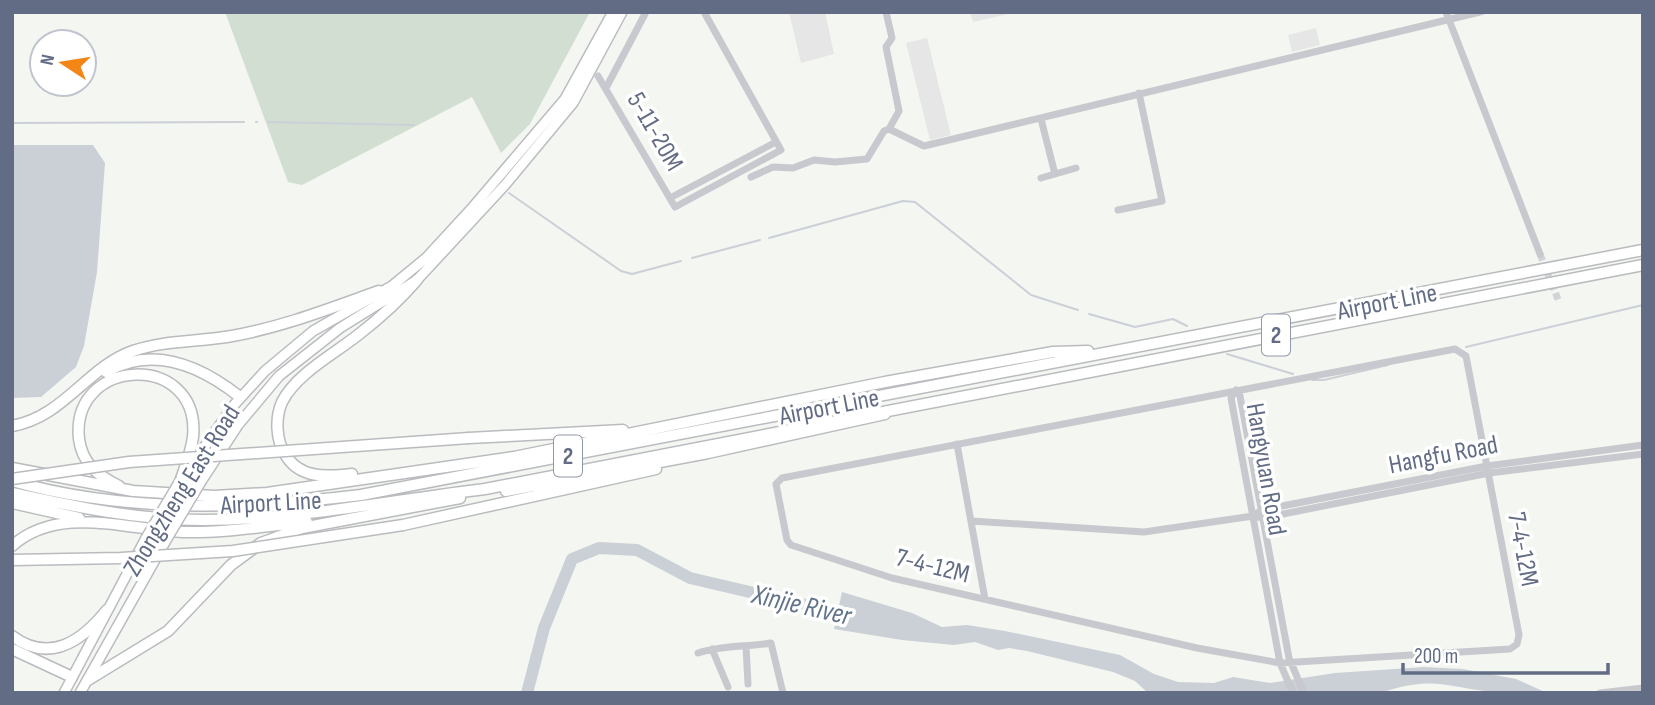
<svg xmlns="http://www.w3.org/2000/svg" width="1655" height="705" font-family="'Sofia Sans Condensed',sans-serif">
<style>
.built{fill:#e5e6e5}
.green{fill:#d3ded2}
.water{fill:#cbd0d7}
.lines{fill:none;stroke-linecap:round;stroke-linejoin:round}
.stream{stroke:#cbd0d7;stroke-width:2}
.river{stroke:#cbd0d7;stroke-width:12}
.minor-tunnel{stroke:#d0d4d6;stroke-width:7;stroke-dasharray:7 3.5;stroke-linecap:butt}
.major-casing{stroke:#babcc1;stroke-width:12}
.highway-casing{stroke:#b9bbbf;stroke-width:13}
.minor{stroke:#c8c9ce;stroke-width:7}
.major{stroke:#fff;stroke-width:9}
.highway{stroke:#fff;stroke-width:10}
.major-bridge-casing{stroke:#babcc1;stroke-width:12;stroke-linecap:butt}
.highway-bridge-casing{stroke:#b9bbbf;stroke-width:13;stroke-linecap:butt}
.major-bridge{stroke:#fff;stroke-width:9}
.highway-bridge{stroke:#fff;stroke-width:10}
.labels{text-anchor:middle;stroke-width:7;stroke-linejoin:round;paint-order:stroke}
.shield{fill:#fff;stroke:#9198aa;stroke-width:2}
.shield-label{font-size:24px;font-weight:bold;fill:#626c85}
.street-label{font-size:26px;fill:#626c85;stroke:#fff}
.water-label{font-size:28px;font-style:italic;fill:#62748a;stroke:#fff}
</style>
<rect width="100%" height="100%" fill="#f4f6f1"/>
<path class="built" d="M 789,12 L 825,12 L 834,54 L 801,63 Z
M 970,12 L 1017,12 L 973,22 Z
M 1316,28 L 1320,45 L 1292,52 L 1288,35 Z
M 927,38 L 951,135 L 930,140 L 906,43 Z"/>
<path class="green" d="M 225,12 L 590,12 L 530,124 L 501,153 L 472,97 L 302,185 L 288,182 Z"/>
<path class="water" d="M 12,145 L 93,145 L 105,163 L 97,272 L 84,346 L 76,367 L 41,397 L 12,398 Z
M 842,592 L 912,613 L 942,627 L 967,625 L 1005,631 L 1120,655 L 1154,674 L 1178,682 L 1214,683 L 1233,677 L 1270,683 L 1335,673 L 1424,667 L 1463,669 L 1516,679 L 1547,693 C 1529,693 1510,695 1492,692 C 1441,686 1433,676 1380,693 L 1148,693 L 1135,681 L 1113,672 L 1027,651 L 1009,648 L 998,650 L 975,642 L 954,645 L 902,640 L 834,629 Z"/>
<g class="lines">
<path class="stream" d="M 1482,14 L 1488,12
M 256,122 L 257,122
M 268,122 L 414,125
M 12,123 L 244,122
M 509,193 L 621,271 L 632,274 L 681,261
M 769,238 L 903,201 L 915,202 L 1031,295 L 1078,310
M 692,258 L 760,240
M 1089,314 L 1135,327 L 1173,319 L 1187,326
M 1466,347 L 1643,305
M 1227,354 L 1293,374
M 1312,380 L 1324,380 L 1388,365"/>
<path class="river" d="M 527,693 L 544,628 L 572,559 L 599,548 L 637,550 L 690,578 L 852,616"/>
<path class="minor-tunnel" d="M 1540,254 L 1559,302"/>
<g class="major-casing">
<path id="major" d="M 185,474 L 234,405 L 265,371 L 313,331 L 392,286 L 426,258 L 473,207 L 565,99 L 613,12
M 202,480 L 238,425 L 279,376 L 340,328 L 417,280 L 505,185 L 573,103 L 622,12
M 64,693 L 146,538
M 80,693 L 165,542"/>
</g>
<g class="highway-casing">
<path id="highway" d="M 106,372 C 153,345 201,366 240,397
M 12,426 C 64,417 87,367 133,351 C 165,340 199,342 232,336 C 283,327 331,308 379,291
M 469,438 L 623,430
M 12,468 L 133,491 L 214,496 L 267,493 L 514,457 L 885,382 L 1053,352 L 1088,351
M 352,474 C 327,477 299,479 285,454 C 276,440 275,418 282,402 C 296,374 334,354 358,335 C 380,318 399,301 417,280
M 12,481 C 124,513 247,509 361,495 L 1643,250
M 119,486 C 98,476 82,463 79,439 C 70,356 201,351 193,437 C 191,452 186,465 181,479
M 506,491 L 708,453 L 885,414
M 12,493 C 75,507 139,520 203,520 C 297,520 392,500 485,489 L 1643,265
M 12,503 L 79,518
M 403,525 L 656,469
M 12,546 C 59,504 127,530 183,532 C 224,533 266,526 307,522
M 12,636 C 50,664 82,641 107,610
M 12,649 L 72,677
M 88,680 L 168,631 L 231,565 L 261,543 L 302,528 L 460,498"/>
</g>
<path class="minor" d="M 886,12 L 892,38 L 886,47 L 899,111 L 889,129
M 1446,12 L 1540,254
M 598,76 L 675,207 L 781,150 L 704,12
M 607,86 L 646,12
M 1041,119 L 1055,174
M 751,177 L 773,167 L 793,168 L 814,160 L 835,162 L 867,159 L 884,131 L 889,129 L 924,146 L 1480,12
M 1041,178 L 1076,168
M 670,198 L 776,142
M 1118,210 L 1162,201 L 1139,93
M 1455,349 L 1466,356 L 1519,635 L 1517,644 L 1510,649 L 1280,663 L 1197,648 L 892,578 L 791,545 L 787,540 L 776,484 L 782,478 Z
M 1236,390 L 1240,396 L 1289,658 L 1304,693
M 1236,390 L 1231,398 L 1280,663 L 1293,693
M 957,444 L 985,599
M 1253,516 L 1263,518 L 1489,473 L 1643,454
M 971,521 L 1144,532 L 1253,516 L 1262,510 L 1487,466 L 1643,445
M 746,647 L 748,684
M 712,649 L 728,687
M 698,653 C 723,645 746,647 771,643 L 783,693
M 1600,693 L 1643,688"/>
<use href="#major" class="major"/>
<use href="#highway" class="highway"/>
<g class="major-bridge-casing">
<path id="major-bridge" d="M 146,538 L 181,479
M 165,542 L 202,480"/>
</g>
<g class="highway-bridge-casing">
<path id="highway-bridge" d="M 12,479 L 129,462 L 469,438
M 12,560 L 121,558 L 233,551 L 403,525"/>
</g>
<use href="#major-bridge" class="major-bridge"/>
<use href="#highway-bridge" class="highway-bridge"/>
</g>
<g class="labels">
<g class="shield">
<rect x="1262" y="314.5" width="28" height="41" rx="5"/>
<rect x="554" y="435.5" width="28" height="41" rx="5"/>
</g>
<g class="shield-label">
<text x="1276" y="343">2</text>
<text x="568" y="464">2</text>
</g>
<g class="street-label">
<text transform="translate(656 131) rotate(60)" y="9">5-11-20M</text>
<text transform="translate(1387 301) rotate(-11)" y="9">Airport Line</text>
<text transform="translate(829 406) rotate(-11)" y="9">Airport Line</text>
<text transform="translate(1443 454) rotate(-11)" y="9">Hangfu Road</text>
<text transform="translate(1267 469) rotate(80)" y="9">Hangyuan Road</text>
<text transform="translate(181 490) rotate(-58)" y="9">Zhongzheng East Road</text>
<text transform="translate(271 502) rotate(-3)" y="9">Airport Line</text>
<text transform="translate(1524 549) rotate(79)" y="9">7-4-12M</text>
<text transform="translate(933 565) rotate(14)" y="9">7-4-12M</text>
</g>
<g class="water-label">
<text transform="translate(802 604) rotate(13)" y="10">Xinjie River</text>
</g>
</g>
<rect width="1655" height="705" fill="none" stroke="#626c85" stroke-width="28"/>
<g transform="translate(63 63) rotate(282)"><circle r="33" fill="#ffffff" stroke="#c0c4ce" stroke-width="2"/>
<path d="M0-5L12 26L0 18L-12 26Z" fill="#f38614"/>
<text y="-10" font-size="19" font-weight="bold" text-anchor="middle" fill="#626c85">N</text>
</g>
<path d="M1403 663v10h205v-10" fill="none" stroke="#626c85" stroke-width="3.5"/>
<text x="1414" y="663" font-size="21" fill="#626c85" stroke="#ffffff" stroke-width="5" paint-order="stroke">200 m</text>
</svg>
